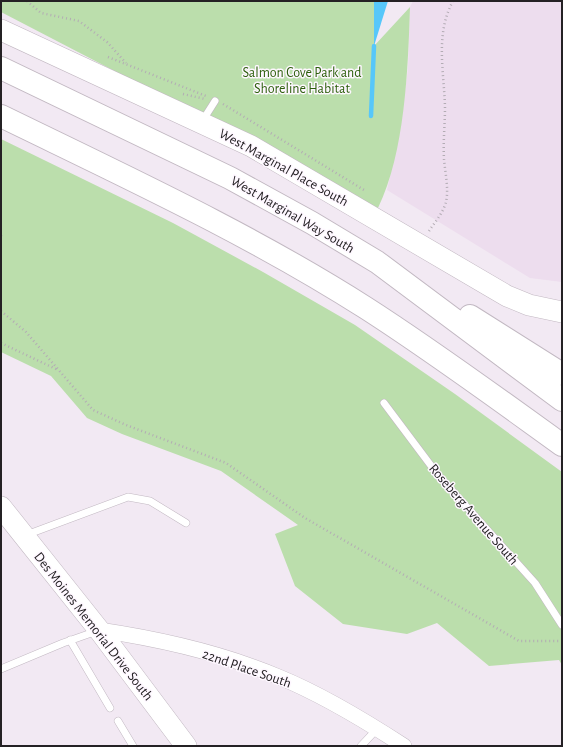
<svg xmlns="http://www.w3.org/2000/svg" width="563" height="747" font-family="'Alegreya Sans',sans-serif">
<style>
.built{fill:#edddee}
.green{fill:#bbdeac}
.water{fill:#57c7fa}
.lines{fill:none;stroke-linecap:round;stroke-linejoin:round}
.stream{stroke:#57c7fa;stroke-width:4.5}
.lane-casing{stroke:#c2b8c2;stroke-width:8}
.street-casing{stroke:#c2b8c2;stroke-width:16}
.secondary-casing{stroke:#c2b8c2;stroke-width:22}
.highway-casing{stroke:#c2b8c2;stroke-width:24}
.path{stroke:#b3acb4;stroke-width:2.5;stroke-dasharray:1 3;stroke-linecap:butt}
.lane{stroke:#fff;stroke-width:7}
.street{stroke:#fff;stroke-width:15}
.secondary{stroke:#fff;stroke-width:21}
.highway{stroke:#fff;stroke-width:22}
.labels{text-anchor:middle;stroke-width:3;stroke-linejoin:round;paint-order:stroke}
.park-label{font-size:14px;fill:#2c5f0b;stroke:#fef7ff}
.street-label{font-size:14px;fill:#242124;stroke:#fef7ff}
</style>
<rect width="100%" height="100%" fill="#f2e9f3"/>
<path class="built" d="M 413,1 L 562,1 L 562,282 L 530,278 L 387,190 L 400,130 L 408,68 L 410,7 Z"/>
<path class="green" d="M 1,1 L 374,1 L 374,46 L 410,7 C 408,69 405,153 378,208 L 1,12 Z
M 1,139 L 173,223 L 263,272 L 355,325 L 455,394 L 562,472 L 562,665 L 559,660 L 489,666 L 437,623 L 407,634 L 343,624 L 295,586 L 275,534 L 298,525 L 221,471 L 122,434 L 87,418 L 51,376 L 1,352 Z"/>
<path class="water" d="M 374,1 L 388,1 L 374,46 Z"/>
<g class="lines">
<path class="stream" d="M 371,116 L 374,46"/>
<g class="lane-casing">
<path id="lane" d="M 203,120 L 215,101
M 384,403 L 438,475 L 535,583 L 562,625
M 26,535 L 128,497 L 150,501 L 186,523
M 70,640 L 110,708
M 1,669 L 63,643 L 97,631
M 118,721 L 133,746
M 361,746 L 377,729"/>
</g>
<g class="street-casing">
<path id="street" d="M 99,630 C 160,639 222,653 279,677 C 323,695 364,720 404,746"/>
</g>
<g class="secondary-casing">
<path id="secondary" d="M 1,30 L 251,146 L 507,296 L 529,305 L 562,312
M 1,507 L 99,630 L 186,746"/>
</g>
<g class="highway-casing">
<path id="highway" d="M 1,68 L 230,178 L 312,223 L 377,262 L 562,400
M 1,116 C 124,176 250,234 366,308 C 433,351 498,399 562,445
M 470,316 L 562,374"/>
</g>
<path class="path" d="M 27,1 L 41,13 L 79,21 L 107,42 L 126,63
M 108,57 L 206,96
M 183,94 L 205,99
M 223,104 L 364,190
M 429,231 C 435,222 443,213 446,202 C 449,189 445,172 444,159 C 443,141 445,124 445,107 C 444,71 435,34 453,1
M 1,236 L 2,237
M 1,311 L 26,332 L 93,410 L 126,425 L 226,463 L 305,518 L 519,641 L 562,641
M 1,343 L 58,370"/>
<use href="#lane" class="lane"/>
<use href="#street" class="street"/>
<use href="#secondary" class="secondary"/>
<use href="#highway" class="highway"/>
</g>
<g class="labels">
<g class="park-label">
<text x="302" y="77">Salmon Cove Park and<tspan x="302" dy="16">Shoreline Habitat</tspan></text>
</g>
<g class="street-label">
<text transform="translate(284 167) rotate(29)" y="5">West Marginal Place South</text>
<text transform="translate(293 214) rotate(30)" y="5">West Marginal Way South</text>
<text transform="translate(474 514) rotate(49)" y="5">Roseberg Avenue South</text>
<text transform="translate(94 626) rotate(52)" y="5">Des Moines Memorial Drive South</text>
<text transform="translate(247 668) rotate(19)" y="5">22nd Place South</text>
</g>
</g>
<rect width="563" height="747" fill="none" stroke="#242124" stroke-width="4"/>
</svg>
